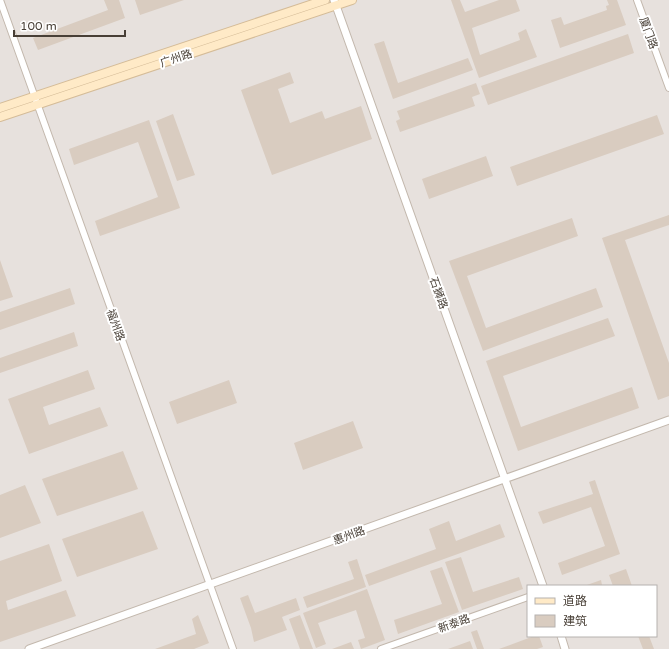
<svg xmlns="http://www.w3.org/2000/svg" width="669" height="649" font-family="'Varela Round','Noto Sans SC',sans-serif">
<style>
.industrial{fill:#e7e1dd;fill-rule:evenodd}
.building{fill:#d9ccc0}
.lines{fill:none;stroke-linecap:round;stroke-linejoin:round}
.minor-casing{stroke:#c3b8ad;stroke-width:8}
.tertiary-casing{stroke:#c3b8ad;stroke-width:9}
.secondary-casing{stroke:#d5bc98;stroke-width:10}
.minor{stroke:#fff;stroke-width:6}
.tertiary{stroke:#fff;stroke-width:7}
.secondary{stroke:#ffeac7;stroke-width:8}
.labels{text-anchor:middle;stroke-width:4;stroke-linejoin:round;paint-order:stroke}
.street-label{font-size:11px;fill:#483f36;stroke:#fff}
</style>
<rect width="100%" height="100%" fill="#f4efe8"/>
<path class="industrial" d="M 0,0 L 669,0 L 669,649 L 0,649 ZM 528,586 L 656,586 L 656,636 L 528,636 Z"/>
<path class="building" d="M 104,0 L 119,0 L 125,18 L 38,50 L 33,38 L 108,10 Z
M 135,0 L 184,0 L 140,15 Z
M 451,0 L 460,0 L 465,12 L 499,0 L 516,0 L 520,11 L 472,28 L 480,55 L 520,40 L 518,33 L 526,29 L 537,57 L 479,78 Z
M 607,0 L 617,0 L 626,25 L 560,48 L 551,20 L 561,17 L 564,25 L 607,10 L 606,6 L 609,5 Z
M 628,34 L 634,53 L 488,105 L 481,86 Z
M 384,41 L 398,83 L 468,58 L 473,70 L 393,99 L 374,44 Z
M 290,72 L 294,83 L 278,89 L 290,123 L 322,111 L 325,119 L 361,106 L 372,139 L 272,175 L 241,90 Z
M 476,83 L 480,94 L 472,97 L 475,106 L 400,132 L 396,121 L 400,119 L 397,111 Z
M 173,114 L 195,175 L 177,181 L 156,121 Z
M 657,115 L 664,134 L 517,186 L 510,167 Z
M 149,120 L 180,208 L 100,236 L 95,221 L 158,197 L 138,142 L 74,165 L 69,149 Z
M 486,156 L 493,176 L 429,199 L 422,179 Z
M 669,215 L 669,225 L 625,240 L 669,363 L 669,396 L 658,400 L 602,238 Z
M 572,218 L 578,236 L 467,276 L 486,328 L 596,288 L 603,307 L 483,351 L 449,261 Z
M 0,260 L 13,297 L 0,301 Z
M 70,288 L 75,304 L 0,330 L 0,312 Z
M 608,318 L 615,336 L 503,376 L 521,427 L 632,387 L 639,408 L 518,451 L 486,361 Z
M 74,332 L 78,346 L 0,373 L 0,358 Z
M 88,370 L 95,389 L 43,407 L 49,425 L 100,407 L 108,426 L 29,454 L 8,399 Z
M 229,380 L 237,403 L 177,424 L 169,402 Z
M 353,421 L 363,448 L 303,470 L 294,443 Z
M 123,451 L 138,489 L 57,516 L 42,479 Z
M 595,480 L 620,554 L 562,575 L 558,563 L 605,546 L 591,507 L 543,524 L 538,512 L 593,494 L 589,482 Z
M 25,485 L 41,523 L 0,538 L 0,495 Z
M 143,511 L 158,549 L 77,577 L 62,539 Z
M 449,521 L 456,541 L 500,524 L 505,537 L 369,586 L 365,575 L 436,549 L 429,529 Z
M 49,544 L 62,581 L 6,601 L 8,610 L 66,590 L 76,616 L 0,642 L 0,561 Z
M 461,557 L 473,592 L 519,577 L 523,589 L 462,610 L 445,562 Z
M 357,559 L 366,587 L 307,608 L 303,597 L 354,579 L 348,562 Z
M 442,567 L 459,612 L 398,634 L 394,620 L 442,604 L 430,571 Z
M 626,569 L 632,586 L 613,586 L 609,575 Z
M 601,580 L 602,585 L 584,586 Z
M 367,589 L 385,640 L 361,649 L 358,640 L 365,638 L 356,610 L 318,623 L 326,644 L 316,648 L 303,613 Z
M 248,595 L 255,613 L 296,598 L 300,610 L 282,617 L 287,630 L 254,642 L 251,628 L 240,598 Z
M 198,615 L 209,643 L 194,649 L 155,649 L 196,634 L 192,619 Z
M 300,615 L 313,649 L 300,649 L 289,619 Z
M 477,630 L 484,649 L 477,649 L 471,632 Z
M 534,636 L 539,636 L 543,647 L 537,649 L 499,649 Z
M 638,636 L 649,636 L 654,649 L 643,649 Z
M 470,641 L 473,649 L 448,649 Z
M 351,642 L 354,649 L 332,649 Z"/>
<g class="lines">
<g class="minor-casing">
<path id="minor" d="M 0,0 L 233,649
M 637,0 L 669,88
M 381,649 L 528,597"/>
</g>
<g class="tertiary-casing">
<path id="tertiary" d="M 334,0 L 543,586
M 561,636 L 565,649
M 29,649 L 669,420"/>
</g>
<g class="secondary-casing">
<path id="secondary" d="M 0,108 L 325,0
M 0,117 L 352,0"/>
</g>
<use href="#minor" class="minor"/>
<use href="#tertiary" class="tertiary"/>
<use href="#secondary" class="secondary"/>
</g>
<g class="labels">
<g class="street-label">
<text transform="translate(649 33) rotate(70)" y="4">厦门路</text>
<text transform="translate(176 58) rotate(-18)" y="4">广州路</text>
<text transform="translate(439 293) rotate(70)" y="4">石狮路</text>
<text transform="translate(116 325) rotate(70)" y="4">福州路</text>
<text transform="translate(349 535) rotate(-20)" y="4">惠州路</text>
<text transform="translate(454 623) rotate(-20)" y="4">新泰路</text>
</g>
</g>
<rect x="527" y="585" width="130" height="52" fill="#ffffff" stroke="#b6b2af"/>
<rect x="535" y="598" width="20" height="6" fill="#ffeac7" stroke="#b6b2af"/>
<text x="563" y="605" font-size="12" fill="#483f36">道路</text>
<rect x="535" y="615" width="20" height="12" fill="#d9ccc0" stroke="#b6b2af"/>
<text x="563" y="625" font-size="12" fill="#483f36">建筑</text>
<path d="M14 30v6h111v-6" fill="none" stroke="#483f36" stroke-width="2"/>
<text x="20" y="30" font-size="12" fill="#483f36" stroke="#ffffff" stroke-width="3" paint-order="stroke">100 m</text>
</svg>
